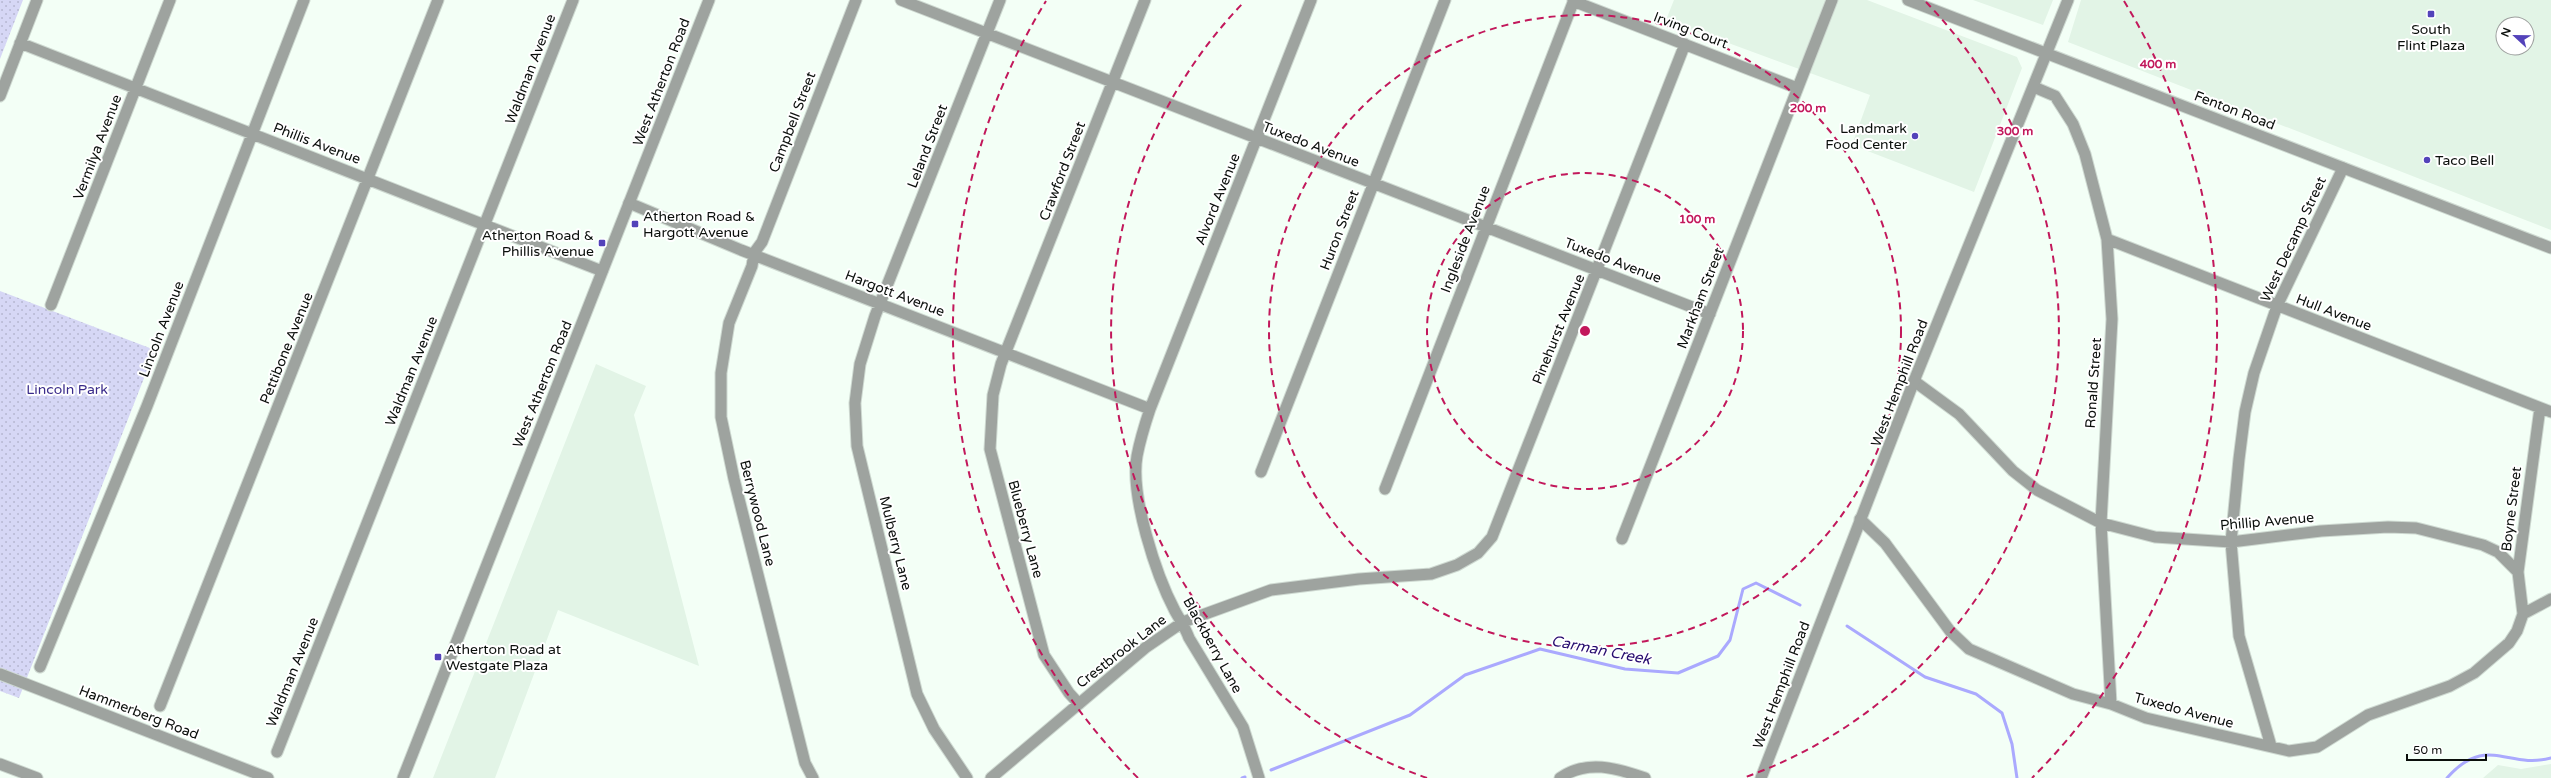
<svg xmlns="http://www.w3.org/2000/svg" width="2551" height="778" font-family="'Varela Round',sans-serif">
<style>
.built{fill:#e2f4e6;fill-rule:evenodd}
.grass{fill:url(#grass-dots)}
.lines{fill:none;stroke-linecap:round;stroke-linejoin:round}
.stream{stroke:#aaa9fe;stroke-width:3}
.minor-casing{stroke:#ced9d1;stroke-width:13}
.tertiary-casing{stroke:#ced9d1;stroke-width:13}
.minor{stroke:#9ea39f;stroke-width:11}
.tertiary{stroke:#9ea39f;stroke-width:11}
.ring{fill:none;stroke:#c2185b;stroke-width:2;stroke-dasharray:7 5}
.poi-dot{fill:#5342ba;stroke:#fff;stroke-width:1.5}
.labels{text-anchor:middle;stroke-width:4;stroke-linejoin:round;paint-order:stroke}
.poi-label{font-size:14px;fill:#0b0f0c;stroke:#fff;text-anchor:start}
.street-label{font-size:14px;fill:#0b0f0c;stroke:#fff}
.park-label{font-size:14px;fill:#3a2b8a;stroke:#fff}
.water-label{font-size:15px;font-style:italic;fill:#270c6f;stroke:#fff}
.centre{fill:#c2185b;stroke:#fff;stroke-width:2}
.ring-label{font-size:12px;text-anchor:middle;font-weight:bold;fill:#c2185b;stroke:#fff;stroke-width:4;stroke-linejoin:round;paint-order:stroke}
</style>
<defs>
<pattern id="grass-dots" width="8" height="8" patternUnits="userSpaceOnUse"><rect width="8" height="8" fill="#d6d7f5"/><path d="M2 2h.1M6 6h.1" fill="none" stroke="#b6b7d1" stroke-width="1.8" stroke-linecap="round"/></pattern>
</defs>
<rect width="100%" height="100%" fill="#f3fff6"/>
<path class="built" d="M 1674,0 L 1867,0 L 2017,57 L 2022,68 L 1974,192 L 1852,145 L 1870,95 L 1666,20 Z
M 1973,0 L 2053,0 L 2043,25 Z
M 2081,0 L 2551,0 L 2551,230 L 2068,42 ZM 2503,24 L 2527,24 L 2527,48 L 2503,48 Z
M 596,364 L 646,386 L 634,415 L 699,666 L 558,610 L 495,778 L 433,778 Z
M 2551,764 L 2551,778 L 2483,778 L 2498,765 L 2521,769 Z"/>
<path class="grass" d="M 0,0 L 23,0 L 0,59 Z
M 0,291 L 155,350 L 19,698 L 0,691 Z"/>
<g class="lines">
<path class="stream" d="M 1847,626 L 1925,677 L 1976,694 L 2002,713 L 2012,744 L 2017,778
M 1271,770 L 1410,715 L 1465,675 L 1540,649 L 1625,669 L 1678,673 L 1718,656 L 1730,640 L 1743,589 L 1756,583 L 1800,605
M 1242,778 L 1245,777
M 2447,778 C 2487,733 2507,770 2551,758"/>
<g class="minor-casing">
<path id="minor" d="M 901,0 L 1710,314
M 1573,1 L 1797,88
M 20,43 L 602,271
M 2034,87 L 2055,96 L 2073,124 L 2085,154 L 2107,239 L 2112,319 L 2101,523 L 2111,704
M 0,96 L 37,0
M 629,203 L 741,250 L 1150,409
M 2107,239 L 2551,412
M 51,305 L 170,0
M 1914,381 L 1959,414 L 2013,471 L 2037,490 L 2101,523 L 2155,537 L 2231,542 L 2321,531 L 2388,527 L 2416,528 L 2483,545 L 2498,552 L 2518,572
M 1261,472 L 1445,0
M 1385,489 L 1574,0
M 1860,519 L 1885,543 L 1950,631 L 1969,649 L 2073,694 L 2111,704 L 2146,718 L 2289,751 L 2317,747 L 2368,715 L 2450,686 L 2474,673 L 2509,643 L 2517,631 L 2523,614 L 2518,572 L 2540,408
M 1622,539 L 1832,0
M 2523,614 L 2551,599
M 40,667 L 147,406 L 304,0
M 0,674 L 268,778
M 1079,704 L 1069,693 L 1044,655 L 990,449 L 993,395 L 1001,364 L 1145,0
M 160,706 L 438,0
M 2271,746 L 2239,636 L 2231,542 L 2239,459 L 2245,412 L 2254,373 L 2277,306 L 2343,168
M 277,752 L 573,0
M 0,764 L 37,778
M 813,778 L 805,763 L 734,479 L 721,417 L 721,373 L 729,323 L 752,266 L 754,253 L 762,242 L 856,0
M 967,778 L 934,729 L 917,694 L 857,446 L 855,403 L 860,364 L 875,316 L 1000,0
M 991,778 L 1145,648 L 1183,622 L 1271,590 L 1359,579 L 1431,574 L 1457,565 L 1478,553 L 1492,537 L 1685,44
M 1259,778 L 1243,727 L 1189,638 C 1185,627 1180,620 1175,611 C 1156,575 1130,496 1137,456 C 1140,440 1145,424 1150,409 L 1311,0
M 1560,778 C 1587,759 1616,768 1645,778"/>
</g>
<g class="tertiary-casing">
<path id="tertiary" d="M 1908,0 L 2551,248
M 403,778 L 709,0
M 1761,778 L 1914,381 L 2068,0"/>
</g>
<use href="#minor" class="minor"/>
<use href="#tertiary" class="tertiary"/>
</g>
<g class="ring">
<circle cx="1585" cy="331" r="158"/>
<circle cx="1585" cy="331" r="316"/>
<path d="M1427 778A474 474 0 0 1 1244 2M1926 2A474 474 0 0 1 1743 778"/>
<path d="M1138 778A632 632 0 0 1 1046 1M2124 1A632 632 0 0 1 2032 778"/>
</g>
<g class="poi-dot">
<rect x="2427" y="10" width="8" height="8" rx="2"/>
<circle cx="1915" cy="136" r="4"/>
<circle cx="2427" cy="160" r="4"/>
<rect x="631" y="220" width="8" height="8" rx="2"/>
<rect x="598" y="239" width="8" height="8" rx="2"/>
<rect x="434" y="653" width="8" height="8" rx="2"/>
</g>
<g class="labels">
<g class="poi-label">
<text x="2431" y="34" text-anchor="middle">South<tspan x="2431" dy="16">Flint Plaza</tspan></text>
<text x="1907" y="133" text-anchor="end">Landmark<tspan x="1907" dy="16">Food Center</tspan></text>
<text x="2435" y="165">Taco Bell</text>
<text x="643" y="221">Atherton Road &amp;<tspan x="643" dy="16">Hargott Avenue</tspan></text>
<text x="594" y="240" text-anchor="end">Atherton Road &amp;<tspan x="594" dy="16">Phillis Avenue</tspan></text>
<text x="446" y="654">Atherton Road at<tspan x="446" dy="16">Westgate Plaza</tspan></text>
</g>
<g class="street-label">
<text transform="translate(1691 30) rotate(21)" y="5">Irving Court</text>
<text transform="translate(530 69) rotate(-69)" y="5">Waldman Avenue</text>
<text transform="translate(661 82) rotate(-69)" y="5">West Atherton Road</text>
<text transform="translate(2235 110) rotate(21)" y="5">Fenton Road</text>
<text transform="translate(792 122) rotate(-69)" y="5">Campbell Street</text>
<text transform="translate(317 143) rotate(21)" y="5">Phillis Avenue</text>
<text transform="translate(1311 144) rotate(21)" y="5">Tuxedo Avenue</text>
<text transform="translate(927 146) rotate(-69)" y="5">Leland Street</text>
<text transform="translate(97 147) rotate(-69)" y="5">Vermilya Avenue</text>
<text transform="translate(1062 171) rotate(-69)" y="5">Crawford Street</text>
<text transform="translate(1217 199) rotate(-68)" y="5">Alvord Avenue</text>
<text transform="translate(1339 230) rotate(-69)" y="5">Huron Street</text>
<text transform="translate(1465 239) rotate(-69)" y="5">Ingleside Avenue</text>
<text transform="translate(2293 239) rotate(-65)" y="5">West Decamp Street</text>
<text transform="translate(1613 260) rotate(21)" y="5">Tuxedo Avenue</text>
<text transform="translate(895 293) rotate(21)" y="5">Hargott Avenue</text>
<text transform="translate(1700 298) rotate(-69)" y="5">Markham Street</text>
<text transform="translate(2334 312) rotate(21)" y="5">Hull Avenue</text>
<text transform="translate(161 329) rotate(-69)" y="5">Lincoln Avenue</text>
<text transform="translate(1558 329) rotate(-68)" y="5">Pinehurst Avenue</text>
<text transform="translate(286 348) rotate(-68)" y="5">Pettibone Avenue</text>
<text transform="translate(411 371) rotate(-68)" y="5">Waldman Avenue</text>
<text transform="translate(1899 383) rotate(-69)" y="5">West Hemphill Road</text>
<text transform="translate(2093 383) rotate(-86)" y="5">Ronald Street</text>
<text transform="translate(542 384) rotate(-68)" y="5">West Atherton Road</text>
<text transform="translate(2511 509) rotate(-83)" y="5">Boyne Street</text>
<text transform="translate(758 513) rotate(76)" y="5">Berrywood Lane</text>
<text transform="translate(2267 521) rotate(-5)" y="5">Phillip Avenue</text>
<text transform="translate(1026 529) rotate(75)" y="5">Blueberry Lane</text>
<text transform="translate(896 543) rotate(76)" y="5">Mulberry Lane</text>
<text transform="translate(1213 645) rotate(61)" y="5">Blackberry Lane</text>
<text transform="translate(1121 651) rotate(-38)" y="5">Crestbrook Lane</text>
<text transform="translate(292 672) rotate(-68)" y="5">Waldman Avenue</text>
<text transform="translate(1781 685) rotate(-69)" y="5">West Hemphill Road</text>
<text transform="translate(2184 710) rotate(15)" y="5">Tuxedo Avenue</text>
<text transform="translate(139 712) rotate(21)" y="5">Hammerberg Road</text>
</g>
<g class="park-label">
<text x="67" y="394">Lincoln Park</text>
</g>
<g class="water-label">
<text transform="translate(1601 650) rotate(11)" y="5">Carman Creek</text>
</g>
</g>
<circle cx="1585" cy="331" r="6" class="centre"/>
<g class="ring-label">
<text x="2158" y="68">400 m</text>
<text x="1808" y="112">200 m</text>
<text x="2015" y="135">300 m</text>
<text x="1697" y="223">100 m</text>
</g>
<g transform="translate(2515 36) rotate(292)"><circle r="19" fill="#ffffff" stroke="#9d9f9e"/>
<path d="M0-3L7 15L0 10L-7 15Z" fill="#5342ba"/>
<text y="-6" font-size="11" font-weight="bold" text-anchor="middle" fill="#0b0f0c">N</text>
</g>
<path d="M2407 754v6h79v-6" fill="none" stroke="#0b0f0c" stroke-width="2"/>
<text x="2413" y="754" font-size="12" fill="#0b0f0c" stroke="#ffffff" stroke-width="3" paint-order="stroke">50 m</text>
</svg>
